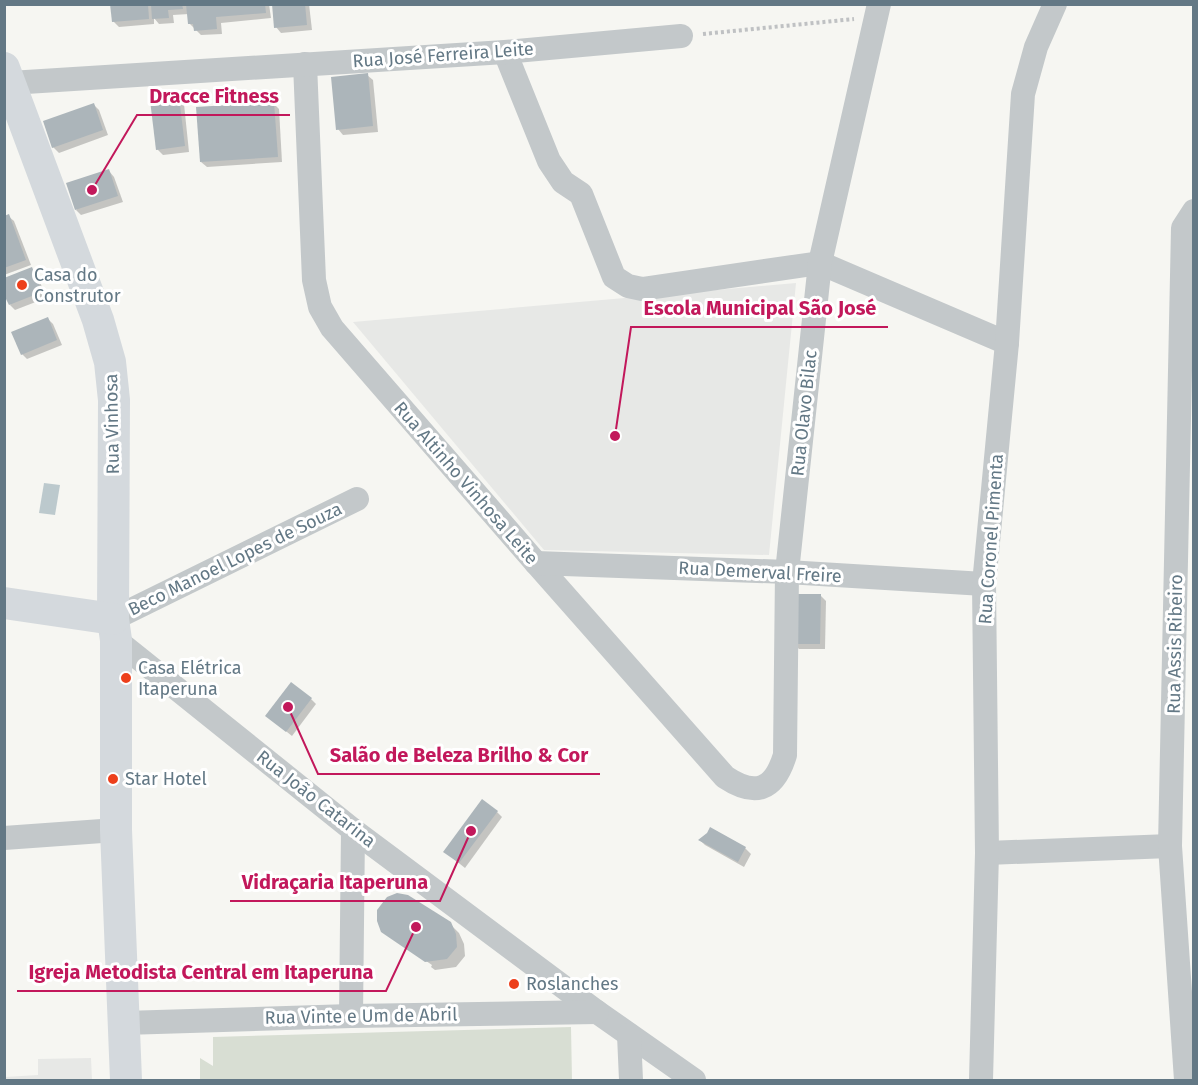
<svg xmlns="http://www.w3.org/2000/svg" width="1198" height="1085" viewBox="0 0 1198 1085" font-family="'Fira Sans',sans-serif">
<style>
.built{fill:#e7e8e6}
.green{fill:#d8ded3}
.water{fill:#bcc9cd}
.shadow{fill:#0003}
.building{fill:#acb5ba}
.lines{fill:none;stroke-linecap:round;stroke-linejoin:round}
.path{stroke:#bfc1c3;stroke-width:4;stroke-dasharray:3 3;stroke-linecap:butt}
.minor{stroke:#c3c8ca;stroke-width:24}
.major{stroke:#d4d9dd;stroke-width:32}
.poi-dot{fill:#ed3f1b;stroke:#fff;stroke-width:2}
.labels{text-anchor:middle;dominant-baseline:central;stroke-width:6;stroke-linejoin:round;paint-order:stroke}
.street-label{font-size:18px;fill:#637885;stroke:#fff}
.poi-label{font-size:18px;fill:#637885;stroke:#fff;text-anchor:start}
.leader{fill:none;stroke:#c2185b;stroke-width:2}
.callout-dot{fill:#c2185b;stroke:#fff;stroke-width:2}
.callout-label{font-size:20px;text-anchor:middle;font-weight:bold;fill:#c2185b;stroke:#fff;stroke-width:6;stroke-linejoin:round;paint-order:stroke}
</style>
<rect width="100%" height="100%" fill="#f6f6f2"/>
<g class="built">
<polygon points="796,283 769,555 544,550 353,322"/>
<polygon points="91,1058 92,1080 5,1080 5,1077 38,1075 38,1059"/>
</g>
<polygon class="green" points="571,1027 572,1080 200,1080 200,1058 213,1066 213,1037"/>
<polygon class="water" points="44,483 60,485 55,515 39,513"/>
<g class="shadow">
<polygon points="112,4 269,4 271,18 221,23 222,34 201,35 189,23 189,14 173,15 174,23 159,24 154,18 154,24 119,27 113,21"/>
<polygon points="274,4 309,4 312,30 281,33 276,27"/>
<polygon points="367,75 373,80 378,132 343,135 338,129"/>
<polygon points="179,98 184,104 189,152 163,155 157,149"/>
<polygon points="273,103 279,109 282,162 207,167 201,162"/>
<polygon points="94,105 99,110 108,135 59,153 53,147"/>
<polygon points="109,171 114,177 123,202 81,215 76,210"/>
<polygon points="8,216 14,221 31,265 4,275 4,217"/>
<polygon points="31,269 37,274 46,298 15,310 10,305"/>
<polygon points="48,319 53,324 62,345 27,359 22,354"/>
<polygon points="820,595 826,601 825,649 799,649 793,643"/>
<polygon points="311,699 316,704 292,736 267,716"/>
<polygon points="497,812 502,817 465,868 445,852"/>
<polygon points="711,829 745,848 751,854 744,867 705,845 700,840 708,834"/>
<polygon points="450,924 459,933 464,944 465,956 456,967 435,970 431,967 432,965 388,935"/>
</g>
<g class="building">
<polygon points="110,4 148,4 149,19 112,22"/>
<polygon points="151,4 182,4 183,9 168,10 169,18 152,19"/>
<polygon points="186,4 265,4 266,13 216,17 217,29 194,31 193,24 188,24"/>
<polygon points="272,4 305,4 307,25 274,28"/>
<polygon points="368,73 373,126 336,130 331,77"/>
<polygon points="179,97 185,146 156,150 150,100"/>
<polygon points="274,102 278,157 200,162 196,107"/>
<polygon points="94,103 103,130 52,148 43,121"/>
<polygon points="109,169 118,196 75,210 66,183"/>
<polygon points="9,214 26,260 4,268 4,216"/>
<polygon points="32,267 42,292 9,305 4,295 4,278"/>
<polygon points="48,317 57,340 21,355 11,332"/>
<polygon points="792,594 821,594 820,644 791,644"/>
<polygon points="291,682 312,698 286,732 265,716"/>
<polygon points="482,799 498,811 459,863 443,852"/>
<polygon points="710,827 746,847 738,862 698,840 707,833"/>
<polygon points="397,893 408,895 451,922 456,934 457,947 447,959 425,962 381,932 377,921 377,910 387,897"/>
</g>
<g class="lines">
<polyline class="path" points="703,34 854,19"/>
<g class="minor">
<polyline points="505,52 549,161 563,182 581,194 614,277 628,286 642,289 820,263 1007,343"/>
<path d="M305,64l9,216 6,27 12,21 204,235 189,214c30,20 49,14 60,-22l2,-183 33,-309 59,-259"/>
<polyline points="10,83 505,52 681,36"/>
<polyline points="536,563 787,572 984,584"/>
<polyline points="113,619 357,499"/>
<polyline points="116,640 353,830 597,1012 694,1080"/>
<polyline points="4,838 116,830"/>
<polyline points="987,853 1170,846"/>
<polyline points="351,1016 353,830"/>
<polyline points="124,1023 351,1016 597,1012"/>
<polyline points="629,1035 631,1080"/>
<polyline points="981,1080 987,853 984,584 1007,343 1023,94 1036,47 1055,4"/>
<polyline points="1186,1080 1170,846 1183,228 1194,211"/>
</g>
<g class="major">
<polyline points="4,68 98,320 110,362 114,400 113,619 116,640 116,830 126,1080"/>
<polyline points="4,603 113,619"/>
</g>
</g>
<g class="poi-dot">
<circle cx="22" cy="285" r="6"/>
<circle cx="126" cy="678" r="6"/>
<circle cx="113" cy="779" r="6"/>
<circle cx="514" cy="984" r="6"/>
</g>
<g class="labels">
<g class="street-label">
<text transform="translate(443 55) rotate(-4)">Rua José Ferreira Leite</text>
<text transform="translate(804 413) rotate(-84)">Rua Olavo Bilac</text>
<text transform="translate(112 424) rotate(-91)">Rua Vinhosa</text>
<text transform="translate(466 483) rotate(49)">Rua Altinho Vinhosa Leite</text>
<text transform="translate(991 539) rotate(-86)">Rua Coronel Pimenta</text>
<text transform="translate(235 559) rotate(-26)">Beco Manoel Lopes de Souza</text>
<text transform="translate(760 572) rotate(3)">Rua Demerval Freire</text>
<text transform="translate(1175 644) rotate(-89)">Rua Assis Ribeiro</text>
<text transform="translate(316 799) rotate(38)">Rua João Catarina</text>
<text transform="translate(361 1016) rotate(-1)">Rua Vinte e Um de Abril</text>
</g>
<g class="poi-label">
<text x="34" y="275">Casa do<tspan x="34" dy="21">Construtor</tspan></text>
<text x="138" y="668">Casa Elétrica<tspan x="138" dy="21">Itaperuna</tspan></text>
<text x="125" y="779">Star Hotel</text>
<text x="526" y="984">Roslanches</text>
</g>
</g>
<path class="leader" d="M92 190L137 115H290M615 436L631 327H888M288 707L318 774H600M471 831L440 901H230M416 927L386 991H17"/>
<g class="callout-dot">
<circle cx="92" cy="190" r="6"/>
<circle cx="615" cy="436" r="6"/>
<circle cx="288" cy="707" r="6"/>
<circle cx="471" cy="831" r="6"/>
<circle cx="416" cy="927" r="6"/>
</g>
<g class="callout-label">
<text x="214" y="103">Dracce Fitness</text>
<text x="760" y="315">Escola Municipal São José</text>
<text x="459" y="762">Salão de Beleza Brilho &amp; Cor</text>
<text x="335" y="889">Vidraçaria Itaperuna</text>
<text x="201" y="979">Igreja Metodista Central em Itaperuna</text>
</g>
<rect width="1198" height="1085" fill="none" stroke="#637885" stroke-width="12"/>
</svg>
